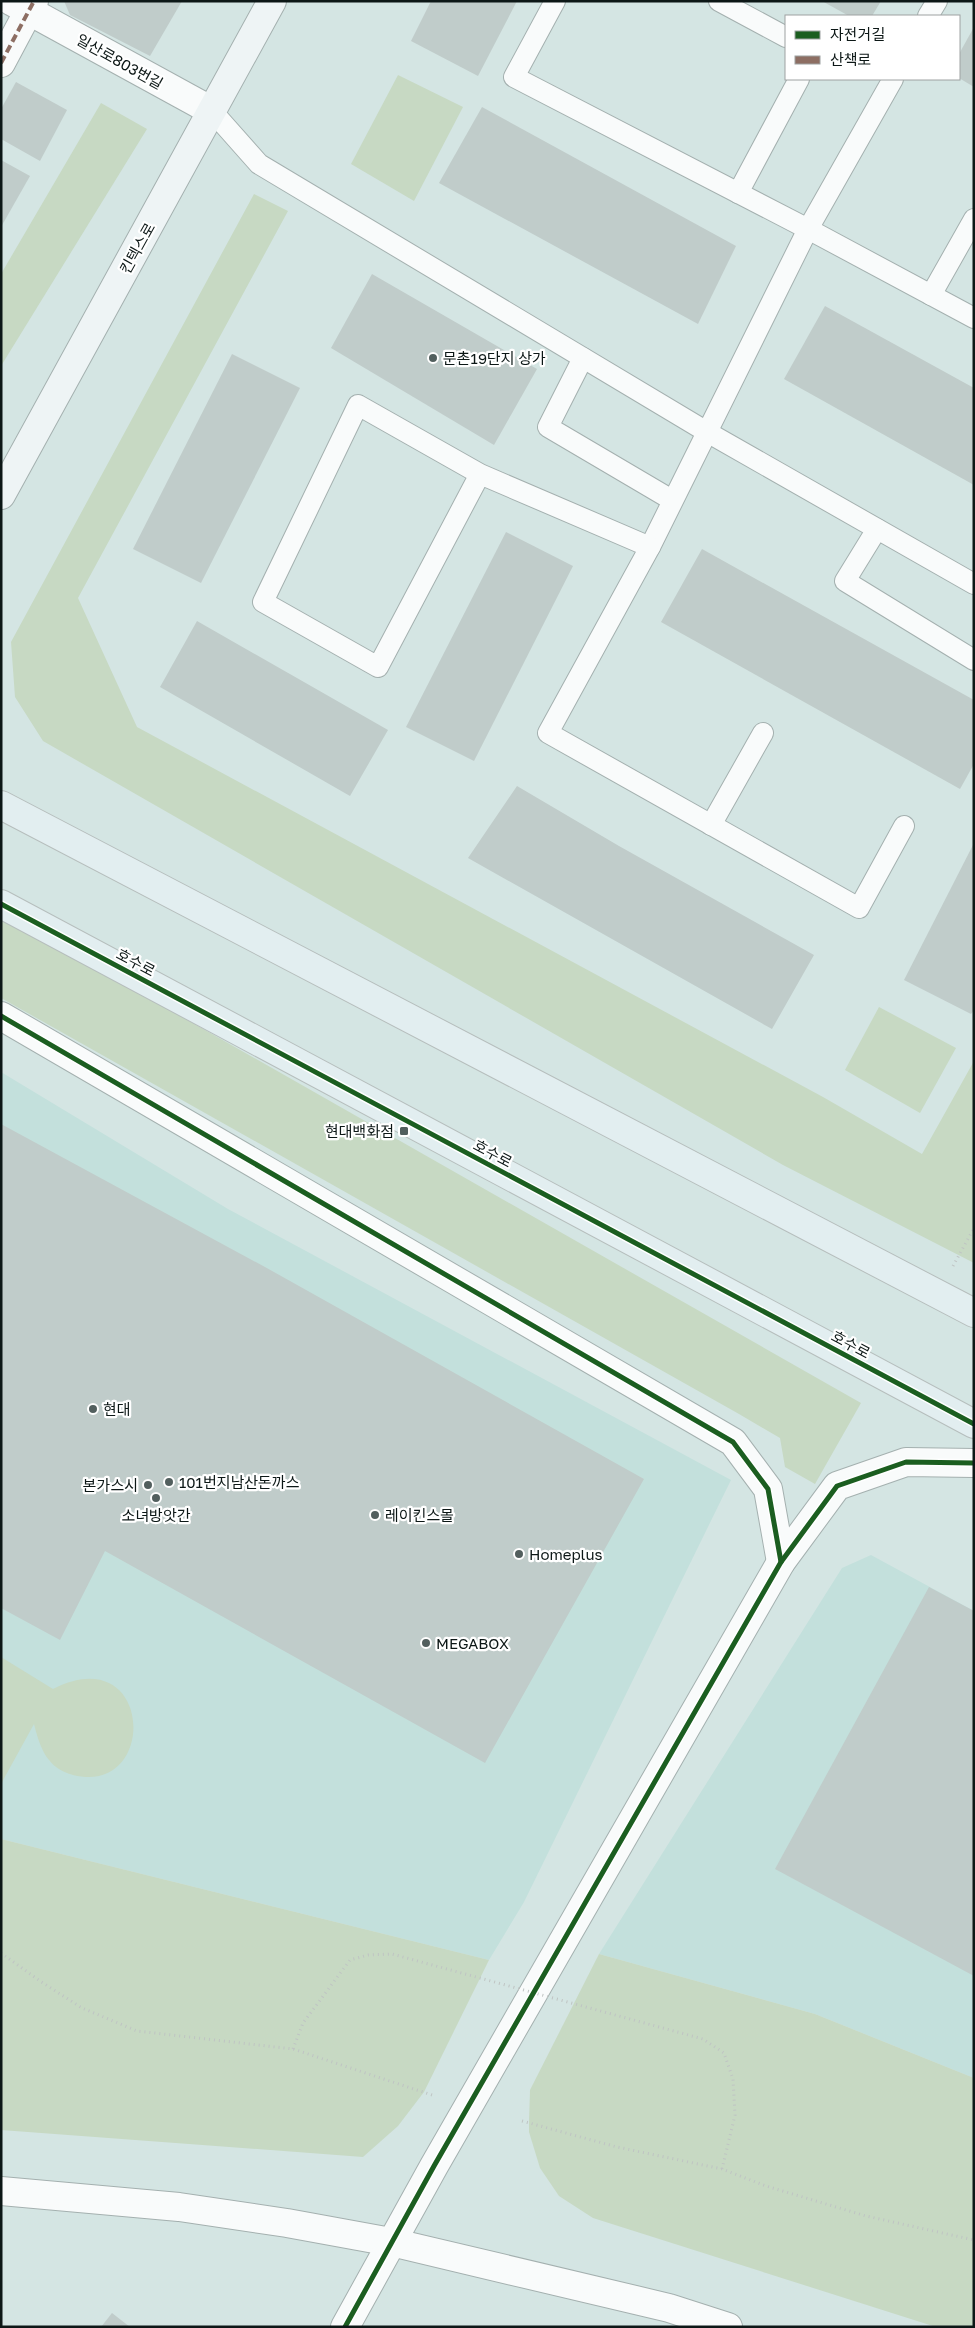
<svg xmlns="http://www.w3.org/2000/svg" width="975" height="2328" viewBox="0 0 975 2328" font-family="'Golos Text','Noto Sans KR',sans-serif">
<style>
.built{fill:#c3e0dc}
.green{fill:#c7d9c3}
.building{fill:#c0ccca}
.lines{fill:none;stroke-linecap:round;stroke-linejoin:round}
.lane-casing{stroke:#a4b0af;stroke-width:22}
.street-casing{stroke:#a4b0af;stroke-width:30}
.secondary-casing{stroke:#a4b0af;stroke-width:30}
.primary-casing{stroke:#b6bebd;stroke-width:30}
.path{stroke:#bfc4c3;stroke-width:3;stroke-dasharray:1 4;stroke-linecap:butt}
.lane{stroke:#f9fbfb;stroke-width:20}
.street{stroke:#f9fbfb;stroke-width:28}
.secondary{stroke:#eef4f5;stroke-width:28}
.primary{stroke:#e2eef0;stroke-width:28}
.path-bridge{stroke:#bfc4c3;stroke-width:3;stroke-dasharray:1 4;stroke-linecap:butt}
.quiet{stroke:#8d6e63;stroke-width:4;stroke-dasharray:8 4;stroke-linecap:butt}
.cycleway-casing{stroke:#fff;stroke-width:8}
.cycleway{stroke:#1b5e20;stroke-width:5}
.poi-dot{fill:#525f5e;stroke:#fff;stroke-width:2}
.labels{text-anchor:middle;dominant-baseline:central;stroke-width:4.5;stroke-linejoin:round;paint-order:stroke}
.street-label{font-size:15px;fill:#0c1716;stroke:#fff}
.poi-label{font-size:15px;fill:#0c1716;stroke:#fff;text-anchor:start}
</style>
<rect width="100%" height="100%" fill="#d4e5e3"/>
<g class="built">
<polygon points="1,1072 228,1209 731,1480 524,1902 489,1960 1,1839"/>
<polygon points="871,1555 974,1611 974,2078 815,2014 599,1954 842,1568"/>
</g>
<g class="green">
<polygon points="398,75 463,107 414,201 351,164"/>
<polygon points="101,103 147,129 1,366 1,274"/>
<polygon points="254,194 288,211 78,598 137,727 823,1097 922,1154 974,1061 974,1263 783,1165 43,741 15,697 11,642"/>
<polygon points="1,914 861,1403 815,1484 785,1467 780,1438 739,1414 1,998"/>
<polygon points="879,1007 956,1048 920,1113 845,1070"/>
<path d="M1,1657l52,32c101,-51 106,108 20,86 -26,-7 -33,-27 -39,-51l-33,60z"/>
<polygon points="1,1839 489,1960 424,2092 398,2126 363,2157 1,2130"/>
<polygon points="599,1954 815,2014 974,2078 974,2327 936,2327 593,2218 559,2196 540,2168 529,2132 529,2123 530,2090"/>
</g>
<g class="building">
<polygon points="64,1 182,1 150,56 70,15"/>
<polygon points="431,1 517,1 478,76 411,41"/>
<polygon points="822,1 881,1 872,16 849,16"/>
<polygon points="974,27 974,87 959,78 959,54"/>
<polygon points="16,82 67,110 40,161 1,139 1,109"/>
<polygon points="482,107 736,246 698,324 439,183"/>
<polygon points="1,160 30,176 1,227"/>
<polygon points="372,274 537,369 494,445 331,348"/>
<polygon points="825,306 974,388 974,485 784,379"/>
<polygon points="232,354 300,388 201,583 133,549"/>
<polygon points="506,532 573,566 474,761 406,727"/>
<polygon points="702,549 974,700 974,764 960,789 661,622"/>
<polygon points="197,621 388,730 350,796 160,687"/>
<polygon points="517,786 619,846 814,955 772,1029 468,858"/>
<polygon points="974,843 974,1010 971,1014 904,980"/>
<polygon points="1,1124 265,1267 644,1479 485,1763 105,1551 60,1640 1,1608"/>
<polygon points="929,1587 974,1611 974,1976 775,1869"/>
<polygon points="112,2313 130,2327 101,2327"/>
</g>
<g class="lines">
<defs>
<g id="lane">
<polyline points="555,1 514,77 808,229 974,318"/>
<polyline points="719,1 786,37"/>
<polyline points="928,16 937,1"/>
<polyline points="893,79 808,229 650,547 548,733 859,908 904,826"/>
<polyline points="212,111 259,164 707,432 974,584"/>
<polyline points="738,193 799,79"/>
<polyline points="931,295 974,219"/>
<polyline points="583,358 548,427 672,500"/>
<polyline points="480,474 378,667 263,602 358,405 480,474 650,547"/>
<polyline points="877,529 845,581 974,660"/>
<polyline points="711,825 763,733"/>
</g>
<g id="street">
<polyline points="11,1 212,111"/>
<polyline points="1,63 34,1"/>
<polyline points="1,1016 733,1442 768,1489 781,1562"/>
<polyline points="1,2191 179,2207 287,2223 391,2242 669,2308 728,2327"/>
<polyline points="345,2327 434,2166 781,1562 837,1486 906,1462 974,1463"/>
</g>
<polyline id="secondary" points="1,495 272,1"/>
<g id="primary">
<polyline points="1,805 974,1313"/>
<polyline points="1,904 974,1424"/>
</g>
</defs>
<use href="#lane" class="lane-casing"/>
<use href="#street" class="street-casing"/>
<use href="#secondary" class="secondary-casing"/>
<use href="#primary" class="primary-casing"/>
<g class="path">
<polyline points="953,1266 974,1228"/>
<polyline points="1,1953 40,1981 82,2008 137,2031 293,2049 435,2096"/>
<polyline points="522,2121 617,2147 722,2169 766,2186 866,2216 974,2240"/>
</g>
<use href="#lane" class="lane"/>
<use href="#street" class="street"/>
<use href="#secondary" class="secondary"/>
<use href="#primary" class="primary"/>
<polyline class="path-bridge" points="293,2049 303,2023 350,1960 368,1955 392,1954 703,2039 724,2053 733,2079 735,2115 722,2169"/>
<polyline class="quiet" points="1,63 34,1"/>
<defs>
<g id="cycleway">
<polyline points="1,904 974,1424"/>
<polyline points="1,1016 733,1442 768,1489 781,1562"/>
<polyline points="345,2327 434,2166 781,1562 837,1486 906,1462 974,1463"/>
</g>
</defs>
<use href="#cycleway" class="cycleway-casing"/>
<use href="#cycleway" class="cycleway"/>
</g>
<g class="poi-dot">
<circle cx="433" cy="358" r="5"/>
<rect x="399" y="1126" width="10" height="10" rx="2.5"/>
<circle cx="93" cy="1409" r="5"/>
<circle cx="169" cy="1482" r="5"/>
<circle cx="148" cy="1485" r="5"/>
<circle cx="156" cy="1498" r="5"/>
<circle cx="375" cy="1515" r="5"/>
<circle cx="519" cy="1554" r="5"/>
<circle cx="426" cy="1643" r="5"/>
</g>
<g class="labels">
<g class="street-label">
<text transform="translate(120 61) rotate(29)">일산로803번길</text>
<text transform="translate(137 248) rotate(-61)">킨텍스로</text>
<text transform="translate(136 962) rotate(28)">호수로</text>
<text transform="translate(493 1153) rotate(28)">호수로</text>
<text transform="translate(851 1344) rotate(28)">호수로</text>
</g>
<g class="poi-label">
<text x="443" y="358">문촌19단지 상가</text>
<text x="394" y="1131" text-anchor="end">현대백화점</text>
<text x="103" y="1409">현대</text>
<text x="179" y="1482">101번지남산돈까스</text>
<text x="138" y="1485" text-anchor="end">본가스시</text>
<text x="156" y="1515" text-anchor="middle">소녀방앗간</text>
<text x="385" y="1515">레이킨스몰</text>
<text x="529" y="1554">Homeplus</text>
<text x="436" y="1643">MEGABOX</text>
</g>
</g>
<rect width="975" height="2328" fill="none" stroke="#0c1716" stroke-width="5"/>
<rect x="785" y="15" width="175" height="65" fill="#ffffff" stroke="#9ea2a2"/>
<rect x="795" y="31" width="25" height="8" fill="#1b5e20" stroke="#9ea2a2"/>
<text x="830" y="40" font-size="15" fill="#0c1716">자전거길</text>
<rect x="795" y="56" width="25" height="8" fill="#8d6e63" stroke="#9ea2a2"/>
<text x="830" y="65" font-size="15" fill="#0c1716">산책로</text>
</svg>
